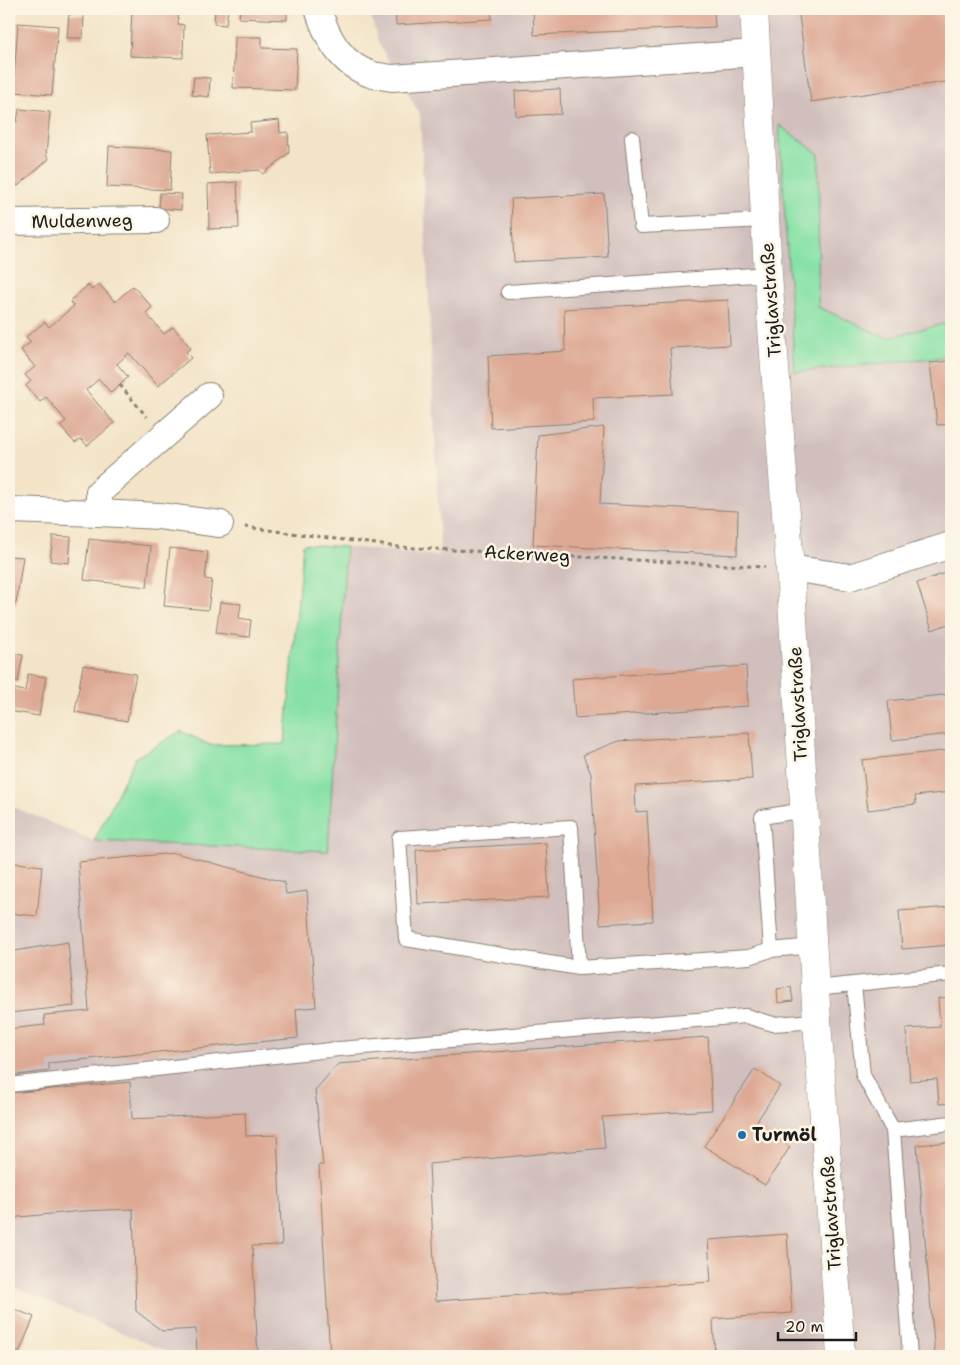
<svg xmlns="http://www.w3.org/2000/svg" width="960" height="1365" viewBox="0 0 960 1365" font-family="'Shantell Sans',sans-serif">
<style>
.industrial{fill:#d1bfbd}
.green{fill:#87e1a6;stroke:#527e61}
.building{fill:#dda994}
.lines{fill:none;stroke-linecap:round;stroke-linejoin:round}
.service-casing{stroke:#888072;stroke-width:16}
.minor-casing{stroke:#888072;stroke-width:28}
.tertiary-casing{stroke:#888072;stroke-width:29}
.path{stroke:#888072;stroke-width:3;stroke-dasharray:4 4;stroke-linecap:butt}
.service{stroke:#fff;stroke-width:14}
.minor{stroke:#fff;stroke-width:26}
.tertiary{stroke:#fff;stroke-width:28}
.poi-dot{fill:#1f6fb2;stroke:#fcf5e5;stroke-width:2}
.labels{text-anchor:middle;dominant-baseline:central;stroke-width:5;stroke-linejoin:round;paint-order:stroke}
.street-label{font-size:18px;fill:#1c1c1c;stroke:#fcf5e5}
.poi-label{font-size:18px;font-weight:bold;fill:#1c1c1c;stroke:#fcf5e5;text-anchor:start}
</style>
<rect width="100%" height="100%" fill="#fcf5e5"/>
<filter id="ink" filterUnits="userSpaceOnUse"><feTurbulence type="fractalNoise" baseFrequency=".02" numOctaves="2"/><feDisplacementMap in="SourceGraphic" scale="10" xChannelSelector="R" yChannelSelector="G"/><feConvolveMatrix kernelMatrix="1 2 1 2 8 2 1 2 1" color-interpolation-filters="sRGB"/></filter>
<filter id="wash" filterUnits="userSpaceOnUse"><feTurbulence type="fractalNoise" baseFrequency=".0096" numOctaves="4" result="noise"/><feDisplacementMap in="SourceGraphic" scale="20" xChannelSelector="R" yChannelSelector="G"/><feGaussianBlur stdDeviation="1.12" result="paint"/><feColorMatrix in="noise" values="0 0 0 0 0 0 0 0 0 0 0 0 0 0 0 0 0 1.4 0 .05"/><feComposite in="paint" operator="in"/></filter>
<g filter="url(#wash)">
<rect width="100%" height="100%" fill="#f3e4c7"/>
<polygon class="industrial" points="369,9 951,9 951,322 887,338 818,307 819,154 779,125 795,372 951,356 951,1356 177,1356 9,1285 9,805 94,841 328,850 346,547 438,556 440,544 420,114 378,42"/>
<g class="green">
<polygon points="779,125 819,154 818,307 887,338 951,322 951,356 795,372"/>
<polygon points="303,544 346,547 328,851 94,841 135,758 181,731 210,745 285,744"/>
</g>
<g id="blocks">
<g class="building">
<polygon points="132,9 179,9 178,24 184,25 183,58 130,56"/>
<polygon points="215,9 228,9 226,25 214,24"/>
<polygon points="240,9 287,9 287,20 239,18"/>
<polygon points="395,9 491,9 492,19 396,25"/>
<polygon points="533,9 714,9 715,27 534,35"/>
<polygon points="798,9 951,9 951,81 811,102"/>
<polygon points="69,14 84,15 83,38 67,38"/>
<polygon points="18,23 58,26 52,95 13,92"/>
<polygon points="235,37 262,37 262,48 297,49 295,90 233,88"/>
<polygon points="194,77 210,78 209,97 192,95"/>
<polygon points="560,89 561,114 516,116 515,91"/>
<polygon points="19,109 50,112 46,155 49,159 18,186 14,181 9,181 9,113 17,122"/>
<polygon points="279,120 280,133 288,132 289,153 263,174 259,170 210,174 207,135 251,132 250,123"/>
<polygon points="109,146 172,150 170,190 107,187"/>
<polygon points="237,182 239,228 209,229 208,184"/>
<polygon points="160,193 182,194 181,210 159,208"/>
<polygon points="604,194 608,257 514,262 511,199"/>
<polygon points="99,284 115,302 133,286 152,307 146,313 164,334 173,327 191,348 186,352 191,358 158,386 129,353 117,364 128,377 120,385 111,393 99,379 86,390 114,423 87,446 81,439 75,443 60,426 66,421 46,397 40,402 26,386 31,381 25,375 35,367 21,350 31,342 26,337 45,322 49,327 74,306 70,301 88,285 92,290"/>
<polygon points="728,300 730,345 670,348 673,394 593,398 594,422 491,428 488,356 565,351 564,309"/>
<polygon points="951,361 951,424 937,425 930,363"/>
<polygon points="604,427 600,504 738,511 737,555 533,545 538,435"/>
<polygon points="53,536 71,537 69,563 50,561"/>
<polygon points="89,539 151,546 147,587 84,580"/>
<polygon points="170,548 208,552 205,579 212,580 208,610 164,606"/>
<polygon points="9,556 23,557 16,604 9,603"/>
<polygon points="951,571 951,623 932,630 917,583"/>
<polygon points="220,602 241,604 239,618 251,620 249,637 216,633"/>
<polygon points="9,653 23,655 18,682 9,680"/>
<polygon points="83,665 136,674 127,721 75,712"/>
<polygon points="746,666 748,706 575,718 572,679"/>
<polygon points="28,674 46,677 39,716 9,711 9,688 25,691"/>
<polygon points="951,694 951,734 892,740 888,701"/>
<polygon points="749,733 752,779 635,786 636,812 647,811 653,921 600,924 591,774 583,755 619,741"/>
<polygon points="951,750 951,792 915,796 916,804 868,810 862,760"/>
<polygon points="9,808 15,809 9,834"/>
<polygon points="546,843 549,897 418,904 416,850"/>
<polygon points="175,853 284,882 286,894 307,891 316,1007 296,1009 298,1038 49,1063 49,1071 9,1076 9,1029 45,1025 44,1015 89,1011 78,862"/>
<polygon points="9,862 42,866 37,916 9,913"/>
<polygon points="951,907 951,945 902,949 899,911"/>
<polygon points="68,942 74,1006 9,1013 9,952"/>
<polygon points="791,987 793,1001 778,1003 777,989"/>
<polygon points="951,997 951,1103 939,1104 937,1079 910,1081 906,1029 940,1027 938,998"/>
<polygon points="708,1037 712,1110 602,1117 605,1148 429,1164 436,1301 711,1282 708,1240 787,1234 792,1313 713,1319 715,1356 330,1356 319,1165 323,1165 315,1090 338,1064 598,1044"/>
<polygon points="755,1069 780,1086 755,1124 790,1147 765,1185 704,1146"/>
<polygon points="130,1082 132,1119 245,1113 246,1136 277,1135 282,1245 252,1246 258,1356 197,1356 196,1329 162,1331 136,1311 133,1209 82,1211 9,1218 9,1093"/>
<polygon points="951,1142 951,1356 935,1356 917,1145"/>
<polygon points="9,1307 34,1317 19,1353 9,1349"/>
</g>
</g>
</g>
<g filter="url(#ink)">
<use href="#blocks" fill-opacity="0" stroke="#888072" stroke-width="1"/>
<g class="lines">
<defs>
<g id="service">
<polyline points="632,138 641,226 765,220"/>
<polyline points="508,292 768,274"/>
<polyline points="804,810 762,817 771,950 813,946"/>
<polyline points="579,968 406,939 399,838 571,827 579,968 749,957 771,950"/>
<polyline points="854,984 863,1075 893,1130 910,1356"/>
<polyline points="815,988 951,974"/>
<polyline points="9,1085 339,1049 746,1016 773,1024 817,1021"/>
<polyline points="893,1130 951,1123"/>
</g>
<g id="minor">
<path d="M318,9c9,29 23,56 55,66 6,1 13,2 19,3l364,-25"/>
<polyline points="9,222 156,220"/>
<polyline points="9,510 99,513 99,492 209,396"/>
<polyline points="99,513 159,516 220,524"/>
<polyline points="790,568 850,577 951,545"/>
</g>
<polyline id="tertiary" points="754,9 768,274 790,568 817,1021 841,1356"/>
</defs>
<use href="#service" class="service-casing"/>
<use href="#minor" class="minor-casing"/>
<use href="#tertiary" class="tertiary-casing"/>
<g class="path">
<polyline points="120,385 147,417"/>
<polyline points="245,527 398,547 765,567"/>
</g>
<use href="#service" class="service"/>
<use href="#minor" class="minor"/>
<use href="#tertiary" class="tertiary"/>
</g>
</g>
<circle class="poi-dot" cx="742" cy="1135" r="5"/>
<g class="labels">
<g class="street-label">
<text transform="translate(82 221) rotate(-1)">Muldenweg</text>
<text transform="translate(771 300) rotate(-94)">Triglavstraße</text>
<text transform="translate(527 554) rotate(3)">Ackerweg</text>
<text transform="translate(798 704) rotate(-93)">Triglavstraße</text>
<text transform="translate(831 1213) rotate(-94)">Triglavstraße</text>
</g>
<g class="poi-label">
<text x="752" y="1135">Turmöl</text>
</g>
</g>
<rect width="960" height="1365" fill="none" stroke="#fcf5e5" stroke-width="30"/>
<path d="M778 1332v8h78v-8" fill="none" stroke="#1c1c1c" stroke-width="2.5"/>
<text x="785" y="1332" font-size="15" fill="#1c1c1c" stroke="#fcf5e5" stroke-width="4" paint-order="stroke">20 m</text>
</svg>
